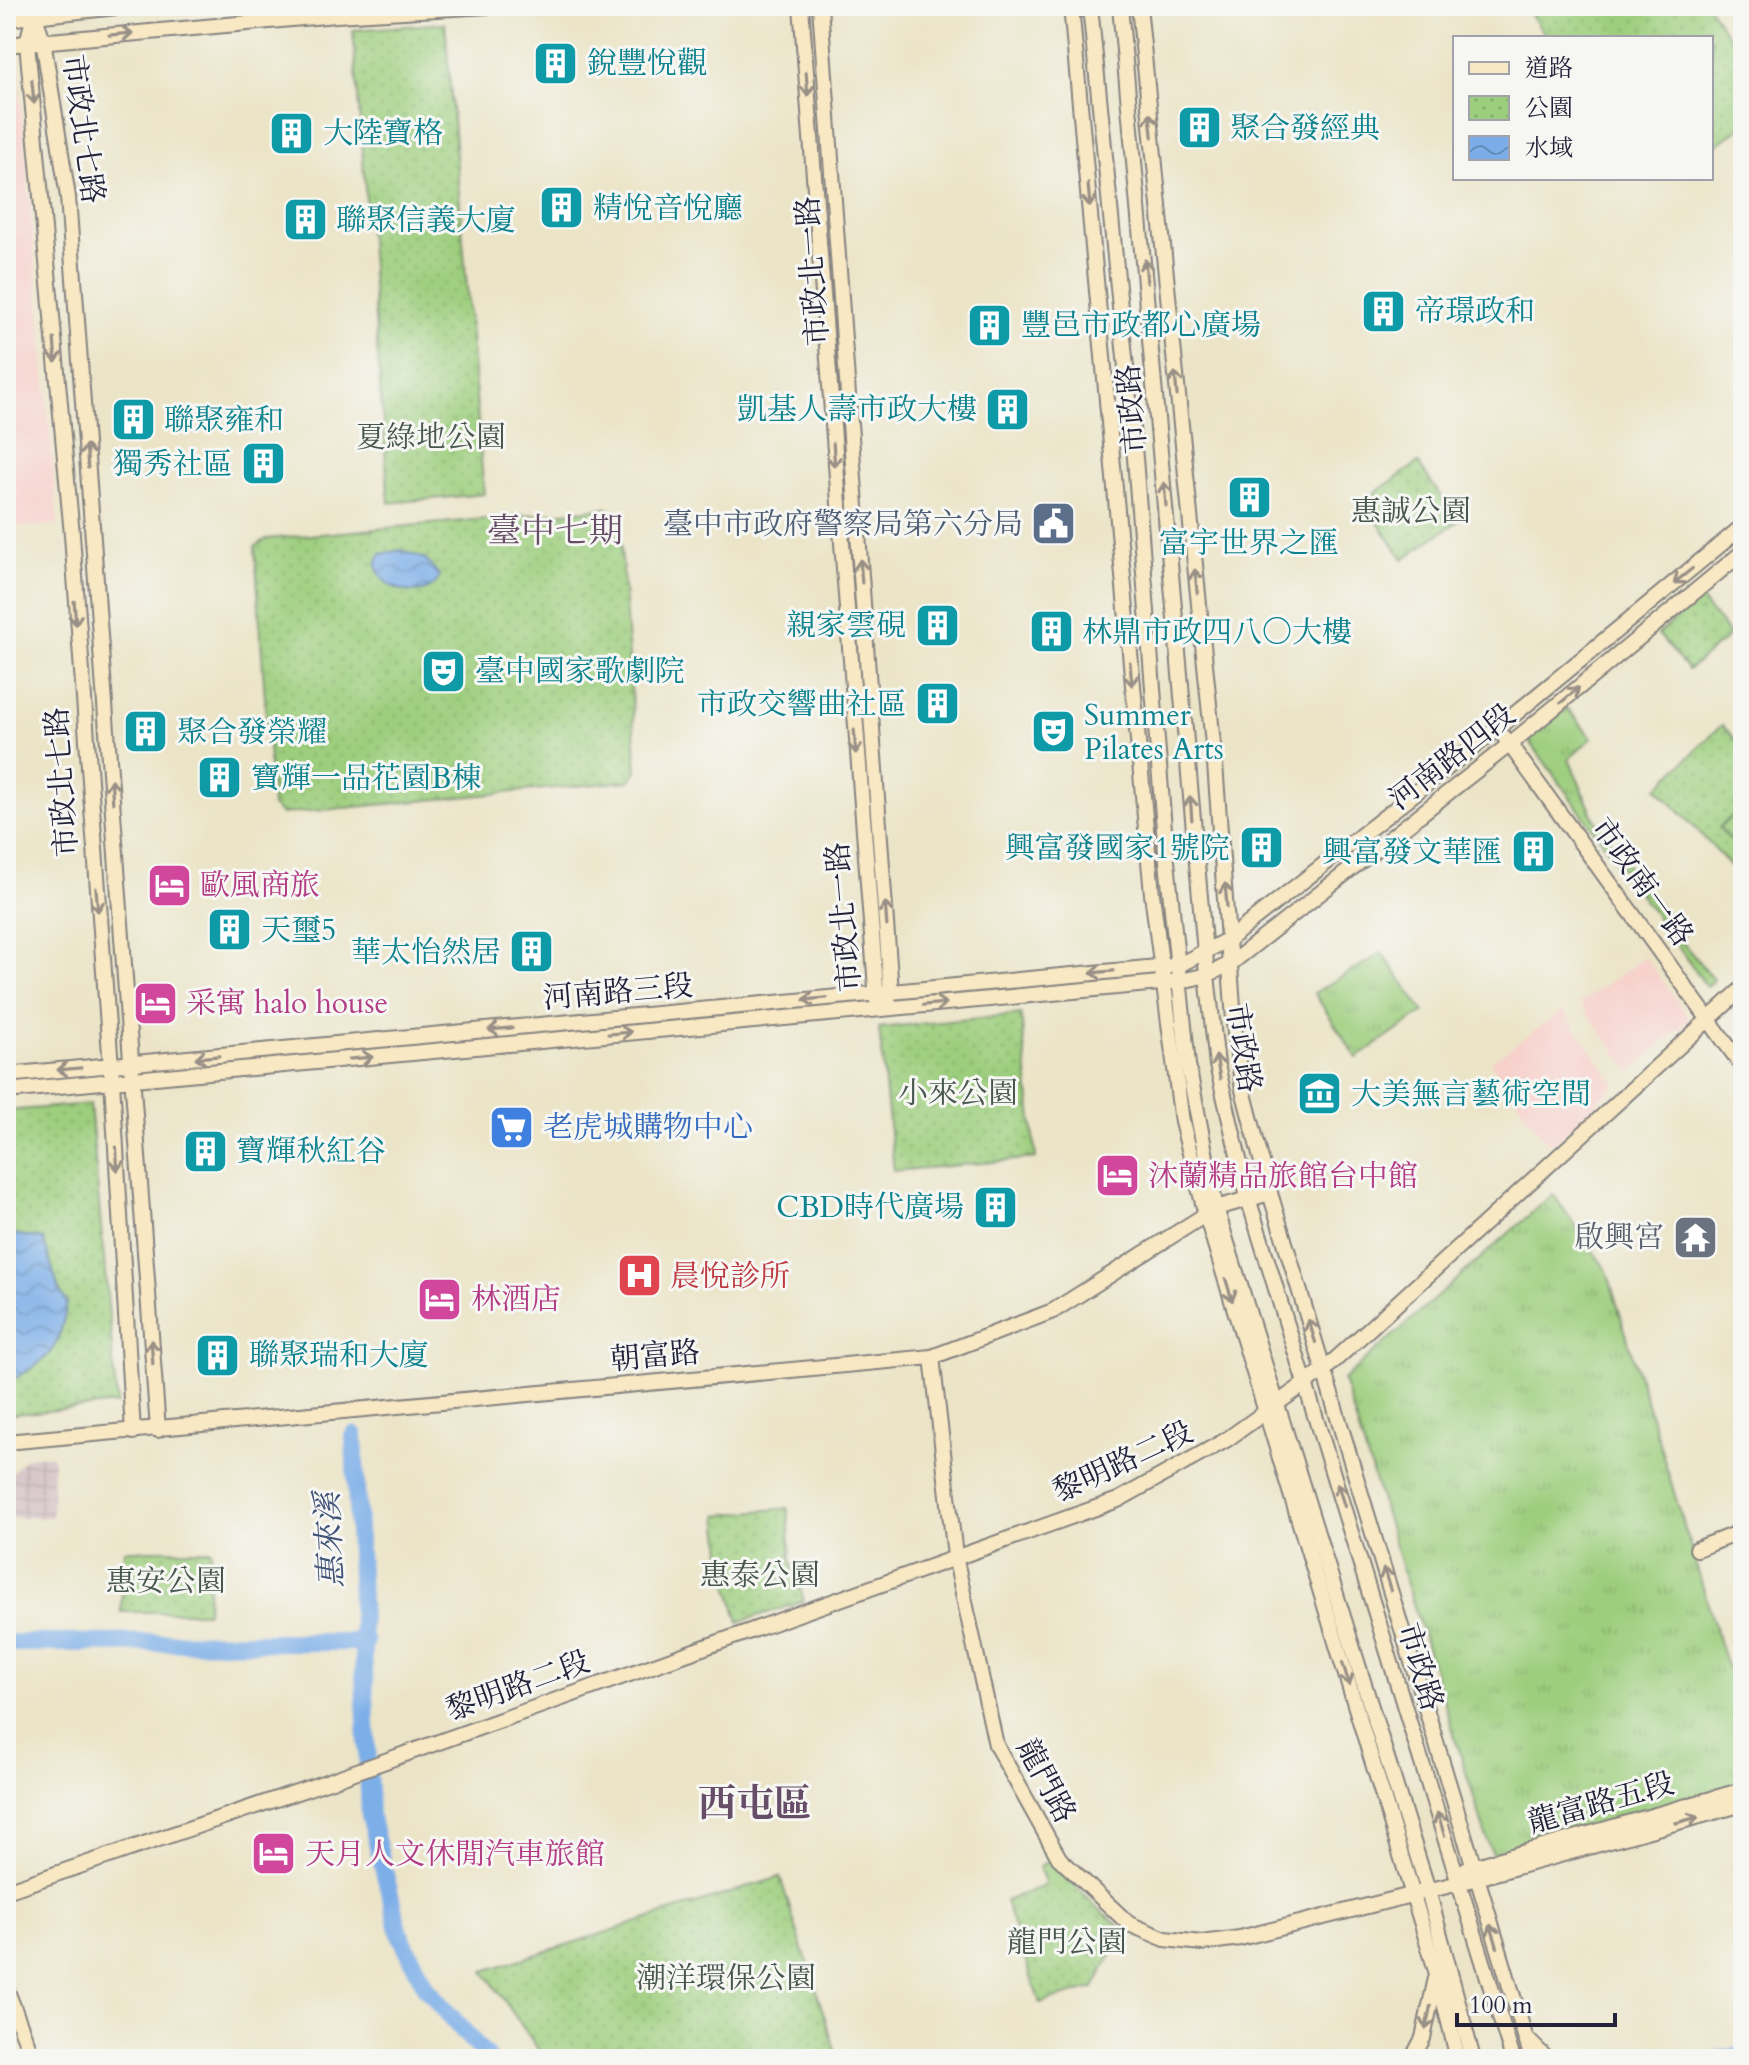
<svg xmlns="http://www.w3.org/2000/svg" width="1749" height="2065" viewBox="0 0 1749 2065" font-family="Cardo,'Noto Serif TC',serif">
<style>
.built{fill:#f7d0cb}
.industrial{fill:url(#industrial-grid)}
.grass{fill:url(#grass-tufts);stroke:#60785c;stroke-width:2}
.park{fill:url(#park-dots);stroke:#60785c;stroke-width:2}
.pitch{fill:#9dce7d;stroke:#60785c;stroke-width:2}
.water{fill:url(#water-waves);stroke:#4e6892;stroke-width:2}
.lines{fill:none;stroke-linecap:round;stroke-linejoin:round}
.river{stroke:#7baee8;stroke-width:18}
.secondary-casing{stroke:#868381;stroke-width:18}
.secondary{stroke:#f8e8c3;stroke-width:14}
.oneway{stroke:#988f86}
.labels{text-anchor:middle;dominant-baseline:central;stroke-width:6;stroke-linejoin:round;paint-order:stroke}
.culture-label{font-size:30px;fill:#0d838f;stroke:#f6f6f2;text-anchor:start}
.street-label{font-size:30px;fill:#22223b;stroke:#f6f6f2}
.park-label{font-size:30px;fill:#47564f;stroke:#f6f6f2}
.service-label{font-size:30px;fill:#4e5e75;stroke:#f6f6f2;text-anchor:end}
.hotel-label{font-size:30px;fill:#b23c85;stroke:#f6f6f2;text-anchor:start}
.shop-label{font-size:30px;fill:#366cbe;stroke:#f6f6f2;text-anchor:start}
.worship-label{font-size:30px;fill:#5b616d;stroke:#f6f6f2;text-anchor:end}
.health-label{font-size:30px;fill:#be3a42;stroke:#f6f6f2;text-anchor:start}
.water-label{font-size:32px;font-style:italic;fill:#415378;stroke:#f6f6f2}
.quarter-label{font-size:34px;fill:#674e68;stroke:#f6f6f2}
.district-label{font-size:38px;font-weight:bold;fill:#674e68;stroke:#f6f6f2}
</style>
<defs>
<pattern id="industrial-grid" width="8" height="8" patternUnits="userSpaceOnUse" patternTransform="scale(2)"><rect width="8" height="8" fill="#d2bec2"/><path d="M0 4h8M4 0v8" fill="none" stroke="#b4a3a8"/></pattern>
<pattern id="grass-tufts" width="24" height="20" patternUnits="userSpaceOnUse" patternTransform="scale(2)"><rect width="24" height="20" fill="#9dce7d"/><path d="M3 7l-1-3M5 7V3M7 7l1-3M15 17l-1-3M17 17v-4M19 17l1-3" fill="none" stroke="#87b16d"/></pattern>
<pattern id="park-dots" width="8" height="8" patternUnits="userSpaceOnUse" patternTransform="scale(2)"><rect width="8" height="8" fill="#9dce7d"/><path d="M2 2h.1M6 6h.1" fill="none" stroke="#87b16d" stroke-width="1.8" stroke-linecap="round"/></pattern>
<pattern id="water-waves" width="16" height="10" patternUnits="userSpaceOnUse" patternTransform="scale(2)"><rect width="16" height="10" fill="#7baee8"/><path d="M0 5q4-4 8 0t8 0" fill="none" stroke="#648dbd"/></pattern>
</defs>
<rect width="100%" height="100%" fill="#f6f6f2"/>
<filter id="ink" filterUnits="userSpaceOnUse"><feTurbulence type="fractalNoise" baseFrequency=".0125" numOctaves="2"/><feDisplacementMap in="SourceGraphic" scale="16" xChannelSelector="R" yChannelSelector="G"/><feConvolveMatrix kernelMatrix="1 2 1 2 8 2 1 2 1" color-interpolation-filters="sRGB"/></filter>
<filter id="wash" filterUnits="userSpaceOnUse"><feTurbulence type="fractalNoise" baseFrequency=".006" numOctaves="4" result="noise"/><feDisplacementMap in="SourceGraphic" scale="32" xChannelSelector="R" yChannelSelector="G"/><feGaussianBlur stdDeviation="1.8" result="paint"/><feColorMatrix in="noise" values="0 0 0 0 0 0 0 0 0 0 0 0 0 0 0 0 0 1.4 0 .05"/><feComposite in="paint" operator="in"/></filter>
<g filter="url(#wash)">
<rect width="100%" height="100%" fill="#ebe4c7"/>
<g class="built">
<polygon points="18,65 58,525 6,527 6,66"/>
<polygon points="1645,957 1690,1019 1631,1072 1580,1003"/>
<polygon points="1563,1011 1615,1084 1555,1143 1547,1143 1490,1062"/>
</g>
<polygon class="industrial" points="36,1456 53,1456 52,1517 11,1518 10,1475 26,1458"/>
<g class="grass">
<polygon points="1567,708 1592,738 1569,759 1594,818 1647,893 1683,934 1682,942 1714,980 1707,987 1528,739"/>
<polygon points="1382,953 1424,1012 1357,1058 1314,993"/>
<polygon points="1553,1194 1607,1271 1743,1720 1743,1786 1492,1855 1343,1380"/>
</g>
<g class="park">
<polygon points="1525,6 1708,6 1743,57 1743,126 1711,149 1711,38 1547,38"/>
<polygon points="445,23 484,494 389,503 353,30"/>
<polygon points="1418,463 1458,521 1403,559 1363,501"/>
<polygon points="607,508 619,518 637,771 629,781 281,814 272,806 255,547 266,539"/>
<polygon points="1700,599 1730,635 1688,670 1658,634"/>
<polygon points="1722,725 1743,747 1743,806 1719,828 1743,849 1743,879 1657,788"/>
<polygon points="1021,1014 1036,1158 894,1171 879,1028"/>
<polygon points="90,1104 117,1404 6,1415 6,1111"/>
<polygon points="788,1508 791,1560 804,1601 739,1622 724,1570 718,1515"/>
<polygon points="124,1550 211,1550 207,1612 121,1612"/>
<polygon points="1051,1859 1091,1902 1124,1930 1094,1988 1040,2003 1005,1901 1046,1885 1039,1867"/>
<polygon points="780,1877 838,2059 551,2059 538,2049 484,1971"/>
</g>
<polygon class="pitch" points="1743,806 1743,849 1741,851 1719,828"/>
<g class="water">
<path d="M401,550l24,9 15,17c-11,29 -67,15 -63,-16l4,-6z"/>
<path d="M7,1233l36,6 16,51 8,13c-10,51 -14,53 -59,79z"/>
</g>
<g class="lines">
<g class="river">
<polyline points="354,1435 370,1815 400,1934 426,1988 488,2059"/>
<polyline points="6,1643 365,1642"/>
<polyline points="1720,2059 1743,2055"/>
</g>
</g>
</g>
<g filter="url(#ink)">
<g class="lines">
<defs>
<g id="secondary">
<polyline points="801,6 877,1001"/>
<polyline points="820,6 891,992 887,999"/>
<polyline points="1071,6 1152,894 1182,1122 1206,1215 1437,1974 1458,2059"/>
<polyline points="1090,6 1135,458 1165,842 1188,1065 1216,1208 1428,1890 1473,2059"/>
<polyline points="1120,6 1207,975 1217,1065 1248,1198 1513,2059"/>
<polyline points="1139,6 1215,764 1235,1034 1243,1090 1270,1193 1532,2059"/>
<polyline points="34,15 27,43 72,535 112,1081 133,1432"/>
<polyline points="35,17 43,40 68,197 158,1430"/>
<polyline points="6,19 126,6"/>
<polyline points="6,45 336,15 488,6"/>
<polyline points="1505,738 1743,1067"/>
<polyline points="6,1075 1179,965 1229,939 1498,728 1743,526"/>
<polyline points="6,1091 1181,981 1207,975 1230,964 1510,744 1743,552"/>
<polyline points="932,1357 955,1556 996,1745 1059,1858 1129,1924 1165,1939 1202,1943 1240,1938 1459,1883 1743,1804"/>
<polyline points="6,1442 932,1357 1053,1311 1216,1208 1270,1193"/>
<polyline points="1697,1549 1743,1531"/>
<polyline points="1466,1869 1743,1790"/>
<polyline points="6,1891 332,1780 1118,1500 1226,1440 1324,1370 1743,988"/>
<polyline points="6,1988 33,2059"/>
<polyline points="1527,2039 1547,2059"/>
<polyline points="1412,2059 1423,2038 1436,1978"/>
</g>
</defs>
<use href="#secondary" class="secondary-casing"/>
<use href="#secondary" class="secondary"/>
</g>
<defs><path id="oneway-shaft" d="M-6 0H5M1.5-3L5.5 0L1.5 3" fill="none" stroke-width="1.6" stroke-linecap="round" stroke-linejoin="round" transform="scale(2)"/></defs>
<g class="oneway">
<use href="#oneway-shaft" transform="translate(121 34) rotate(-5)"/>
<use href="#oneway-shaft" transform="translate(807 84) rotate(86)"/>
<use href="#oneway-shaft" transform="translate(33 92) rotate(84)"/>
<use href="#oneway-shaft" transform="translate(1151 125) rotate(-96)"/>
<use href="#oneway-shaft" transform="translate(1089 195) rotate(85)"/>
<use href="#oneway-shaft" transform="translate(1146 271) rotate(-95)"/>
<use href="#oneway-shaft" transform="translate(55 351) rotate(86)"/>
<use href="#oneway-shaft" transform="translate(1176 384) rotate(-95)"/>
<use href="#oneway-shaft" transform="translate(834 455) rotate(86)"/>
<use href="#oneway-shaft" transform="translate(87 456) rotate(-94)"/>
<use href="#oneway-shaft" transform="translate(1165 494) rotate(-95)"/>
<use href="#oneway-shaft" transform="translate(861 571) rotate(-94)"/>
<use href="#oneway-shaft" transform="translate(1683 576) rotate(141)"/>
<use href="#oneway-shaft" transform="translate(1196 581) rotate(-96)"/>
<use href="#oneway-shaft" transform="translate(75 613) rotate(86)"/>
<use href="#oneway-shaft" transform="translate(1131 674) rotate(85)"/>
<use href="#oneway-shaft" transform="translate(1570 695) rotate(-40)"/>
<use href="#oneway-shaft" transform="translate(855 742) rotate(86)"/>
<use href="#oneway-shaft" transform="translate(112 791) rotate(-94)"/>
<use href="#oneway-shaft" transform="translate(1191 808) rotate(-94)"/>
<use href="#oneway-shaft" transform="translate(1226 895) rotate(-95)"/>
<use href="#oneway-shaft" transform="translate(97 900) rotate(85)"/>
<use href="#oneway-shaft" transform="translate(886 914) rotate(-94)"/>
<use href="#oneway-shaft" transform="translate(1102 972) rotate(175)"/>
<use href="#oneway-shaft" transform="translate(815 999) rotate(175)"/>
<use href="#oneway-shaft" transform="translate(935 1004) rotate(-5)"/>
<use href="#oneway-shaft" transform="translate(500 1029) rotate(175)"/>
<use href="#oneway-shaft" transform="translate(620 1033) rotate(-5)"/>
<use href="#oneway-shaft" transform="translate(207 1057) rotate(175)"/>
<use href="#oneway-shaft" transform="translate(361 1058) rotate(-5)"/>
<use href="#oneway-shaft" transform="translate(1218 1067) rotate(-100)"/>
<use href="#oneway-shaft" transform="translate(69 1069) rotate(175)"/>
<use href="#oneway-shaft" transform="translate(117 1159) rotate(87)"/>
<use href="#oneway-shaft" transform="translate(1229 1290) rotate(73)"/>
<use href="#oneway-shaft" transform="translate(1312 1331) rotate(-107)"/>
<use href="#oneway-shaft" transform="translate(152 1352) rotate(-94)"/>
<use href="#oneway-shaft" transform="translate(1341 1495) rotate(-107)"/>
<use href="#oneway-shaft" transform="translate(1387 1579) rotate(-107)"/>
<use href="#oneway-shaft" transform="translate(1346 1674) rotate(73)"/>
<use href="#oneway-shaft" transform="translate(1687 1820) rotate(-15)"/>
<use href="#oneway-shaft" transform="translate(1441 1824) rotate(-107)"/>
<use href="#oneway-shaft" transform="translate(1494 1936) rotate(-107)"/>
<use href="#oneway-shaft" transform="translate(1428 2018) rotate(102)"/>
</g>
</g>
<defs>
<symbol id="building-square" viewBox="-11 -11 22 22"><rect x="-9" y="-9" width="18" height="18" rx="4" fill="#0f9aa8" stroke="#f6f6f2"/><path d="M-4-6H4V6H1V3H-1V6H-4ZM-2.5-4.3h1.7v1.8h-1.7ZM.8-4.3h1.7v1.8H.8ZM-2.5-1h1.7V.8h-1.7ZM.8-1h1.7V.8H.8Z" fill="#fff"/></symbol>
<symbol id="civic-square" viewBox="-11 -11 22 22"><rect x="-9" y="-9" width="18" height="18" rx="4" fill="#5c6f8a" stroke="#f6f6f2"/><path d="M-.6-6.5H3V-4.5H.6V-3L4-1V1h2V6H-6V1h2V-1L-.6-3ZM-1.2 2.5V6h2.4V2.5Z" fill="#fff"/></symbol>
<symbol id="theatre-square" viewBox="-11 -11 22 22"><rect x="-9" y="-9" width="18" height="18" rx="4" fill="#0f9aa8" stroke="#f6f6f2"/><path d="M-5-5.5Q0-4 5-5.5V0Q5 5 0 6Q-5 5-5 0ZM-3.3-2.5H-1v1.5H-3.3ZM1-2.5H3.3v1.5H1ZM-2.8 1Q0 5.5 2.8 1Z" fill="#fff"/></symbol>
<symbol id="hotel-square" viewBox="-11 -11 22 22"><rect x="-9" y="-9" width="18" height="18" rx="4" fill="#d1479c" stroke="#f6f6f2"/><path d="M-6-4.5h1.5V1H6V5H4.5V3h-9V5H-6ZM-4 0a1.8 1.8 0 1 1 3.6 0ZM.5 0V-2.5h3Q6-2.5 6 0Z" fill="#fff"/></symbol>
<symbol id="museum-square" viewBox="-11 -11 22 22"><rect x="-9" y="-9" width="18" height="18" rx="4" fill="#0f9aa8" stroke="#f6f6f2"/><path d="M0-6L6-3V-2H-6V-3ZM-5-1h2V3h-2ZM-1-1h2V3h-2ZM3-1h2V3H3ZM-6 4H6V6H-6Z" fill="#fff"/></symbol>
<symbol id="supermarket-square" viewBox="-11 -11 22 22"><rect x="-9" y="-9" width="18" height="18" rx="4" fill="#3f7fe0" stroke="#f6f6f2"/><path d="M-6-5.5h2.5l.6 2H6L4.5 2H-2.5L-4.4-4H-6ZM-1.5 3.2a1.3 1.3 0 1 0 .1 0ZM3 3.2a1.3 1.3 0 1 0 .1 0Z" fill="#fff"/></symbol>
<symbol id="temple-square" viewBox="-11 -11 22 22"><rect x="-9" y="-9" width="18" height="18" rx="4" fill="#6b7280" stroke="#f6f6f2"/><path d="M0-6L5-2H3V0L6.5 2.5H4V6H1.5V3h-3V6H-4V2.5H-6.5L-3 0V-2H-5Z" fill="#fff"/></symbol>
<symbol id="hospital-square" viewBox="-11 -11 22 22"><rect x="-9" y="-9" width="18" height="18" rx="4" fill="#e0444e" stroke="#f6f6f2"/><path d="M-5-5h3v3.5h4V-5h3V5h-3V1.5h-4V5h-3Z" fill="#fff"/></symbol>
</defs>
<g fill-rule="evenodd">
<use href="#building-square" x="530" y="38" width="51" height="51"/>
<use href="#building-square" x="1174" y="102" width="51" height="51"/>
<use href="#building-square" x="266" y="108" width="51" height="51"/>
<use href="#building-square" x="536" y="182" width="51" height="51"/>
<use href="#building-square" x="280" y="194" width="51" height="51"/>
<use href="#building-square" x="1358" y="286" width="51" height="51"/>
<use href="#building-square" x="964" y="300" width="51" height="51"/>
<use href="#building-square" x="982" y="384" width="51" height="51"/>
<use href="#building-square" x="108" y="394" width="51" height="51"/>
<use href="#building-square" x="238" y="438" width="51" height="51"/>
<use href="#building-square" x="1224" y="472" width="51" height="51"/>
<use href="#civic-square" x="1028" y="498" width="51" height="51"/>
<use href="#building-square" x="912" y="600" width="51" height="51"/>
<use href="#building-square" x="1026" y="606" width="51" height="51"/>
<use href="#theatre-square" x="418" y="646" width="51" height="51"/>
<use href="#building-square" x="912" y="678" width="51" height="51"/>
<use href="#building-square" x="120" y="706" width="51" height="51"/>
<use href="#theatre-square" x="1028" y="706" width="51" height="51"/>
<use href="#building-square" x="194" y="752" width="51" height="51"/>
<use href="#building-square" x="1236" y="822" width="51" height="51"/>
<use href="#building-square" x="1508" y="826" width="51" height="51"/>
<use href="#hotel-square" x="144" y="860" width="51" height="51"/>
<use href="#building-square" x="204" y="904" width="51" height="51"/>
<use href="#building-square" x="506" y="926" width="51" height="51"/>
<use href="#hotel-square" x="130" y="978" width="51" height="51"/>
<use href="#museum-square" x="1294" y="1068" width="51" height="51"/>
<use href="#supermarket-square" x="486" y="1102" width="51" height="51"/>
<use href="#building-square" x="180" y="1126" width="51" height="51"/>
<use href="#hotel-square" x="1092" y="1150" width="51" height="51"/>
<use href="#building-square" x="970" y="1182" width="51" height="51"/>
<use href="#temple-square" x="1670" y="1212" width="51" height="51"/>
<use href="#hospital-square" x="614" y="1250" width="51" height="51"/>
<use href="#hotel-square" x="414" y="1274" width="51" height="51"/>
<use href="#building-square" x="192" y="1330" width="51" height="51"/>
<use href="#hotel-square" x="248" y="1828" width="51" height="51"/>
</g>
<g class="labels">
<g class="culture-label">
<text x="587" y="63">銳豐悅觀</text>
<text x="1230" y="128">聚合發經典</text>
<text x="323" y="133">大陸寶格</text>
<text x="593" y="208">精悅音悅廳</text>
<text x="336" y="220">聯聚信義大廈</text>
<text x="1415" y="311">帝璟政和</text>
<text x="1021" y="325">豐邑市政都心廣場</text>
<text x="977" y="409" text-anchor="end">凱基人壽市政大樓</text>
<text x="164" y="420">聯聚雍和</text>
<text x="233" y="464" text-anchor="end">獨秀社區</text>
<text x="1249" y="543" text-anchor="middle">富宇世界之匯</text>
<text x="906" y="625" text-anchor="end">親家雲硯</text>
<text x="1082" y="632">林鼎市政四八〇大樓</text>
<text x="475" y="671">臺中國家歌劇院</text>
<text x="907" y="704" text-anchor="end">市政交響曲社區</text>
<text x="1084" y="715">Summer<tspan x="1084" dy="34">Pilates Arts</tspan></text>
<text x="177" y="732">聚合發榮耀</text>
<text x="251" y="778">寶輝一品花園B棟</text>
<text x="1230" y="848" text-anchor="end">興富發國家1號院</text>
<text x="1502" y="852" text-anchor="end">興富發文華匯</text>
<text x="261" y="930">天璽5</text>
<text x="501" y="952" text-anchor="end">華太怡然居</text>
<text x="1351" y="1094">大美無言藝術空間</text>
<text x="236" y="1151">寶輝秋紅谷</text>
<text x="964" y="1207" text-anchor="end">CBD時代廣場</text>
<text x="249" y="1355">聯聚瑞和大廈</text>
</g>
<g class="street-label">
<text transform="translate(83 129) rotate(82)">市政北七路</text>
<text transform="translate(813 271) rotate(-94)">市政北一路</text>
<text transform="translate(1132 409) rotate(-95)">市政路</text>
<text transform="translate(1452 757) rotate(-38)">河南路四段</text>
<text transform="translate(62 782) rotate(-94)">市政北七路</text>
<text transform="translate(1642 882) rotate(54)">市政南一路</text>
<text transform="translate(844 917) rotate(-95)">市政北一路</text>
<text transform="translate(618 992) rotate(-5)">河南路三段</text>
<text transform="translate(1243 1048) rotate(81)">市政路</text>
<text transform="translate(655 1356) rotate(-5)">朝富路</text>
<text transform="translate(1123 1462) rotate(-25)">黎明路二段</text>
<text transform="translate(1420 1667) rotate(73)">市政路</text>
<text transform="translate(518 1686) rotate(-20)">黎明路二段</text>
<text transform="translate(1046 1781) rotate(62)">龍門路</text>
<text transform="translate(1601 1803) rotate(-16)">龍富路五段</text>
</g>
<g class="park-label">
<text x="431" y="437">夏綠地公園</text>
<text x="1411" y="511">惠誠公園</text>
<text x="958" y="1093">小來公園</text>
<text x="760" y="1575">惠泰公園</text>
<text x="166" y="1581">惠安公園</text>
<text x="1067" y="1942">龍門公園</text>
<text x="726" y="1978">潮洋環保公園</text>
</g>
<g class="service-label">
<text x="1023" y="524">臺中市政府警察局第六分局</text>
</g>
<g class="hotel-label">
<text x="200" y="885">歐風商旅</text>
<text x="186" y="1003">采寓 halo house</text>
<text x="1148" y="1176">沐蘭精品旅館台中館</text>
<text x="471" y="1299">林酒店</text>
<text x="305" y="1854">天月人文休閒汽車旅館</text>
</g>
<g class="shop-label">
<text x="543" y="1127">老虎城購物中心</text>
</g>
<g class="worship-label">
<text x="1664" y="1237">啟興宮</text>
</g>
<g class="health-label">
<text x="670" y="1276">晨悅診所</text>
</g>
<g class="water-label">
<text transform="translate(330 1540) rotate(-93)">惠來溪</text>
</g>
<g class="quarter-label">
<text x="555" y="531">臺中七期</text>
</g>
<g class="district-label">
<text x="755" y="1804">西屯區</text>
</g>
</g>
<rect width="1749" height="2065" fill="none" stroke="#f6f6f2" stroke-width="32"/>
<rect x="1453" y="36" width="260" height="144" fill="#f6f6f2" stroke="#a1a1a9" stroke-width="2"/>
<rect x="1469" y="62" width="40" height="12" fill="#f8e8c3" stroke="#a1a1a9" stroke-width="2"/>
<text x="1525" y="76" font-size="24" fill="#22223b">道路</text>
<rect x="1469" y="96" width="40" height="24" fill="url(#park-dots)" stroke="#a1a1a9" stroke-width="2"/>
<text x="1525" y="116" font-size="24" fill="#22223b">公園</text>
<rect x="1469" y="136" width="40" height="24" fill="url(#water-waves)" stroke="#a1a1a9" stroke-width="2"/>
<text x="1525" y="156" font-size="24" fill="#22223b">水域</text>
<path d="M1457 2013v12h158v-12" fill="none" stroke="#22223b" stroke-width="4"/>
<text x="1469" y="2013" font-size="24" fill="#22223b" stroke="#f6f6f2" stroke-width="6" paint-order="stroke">100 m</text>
</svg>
